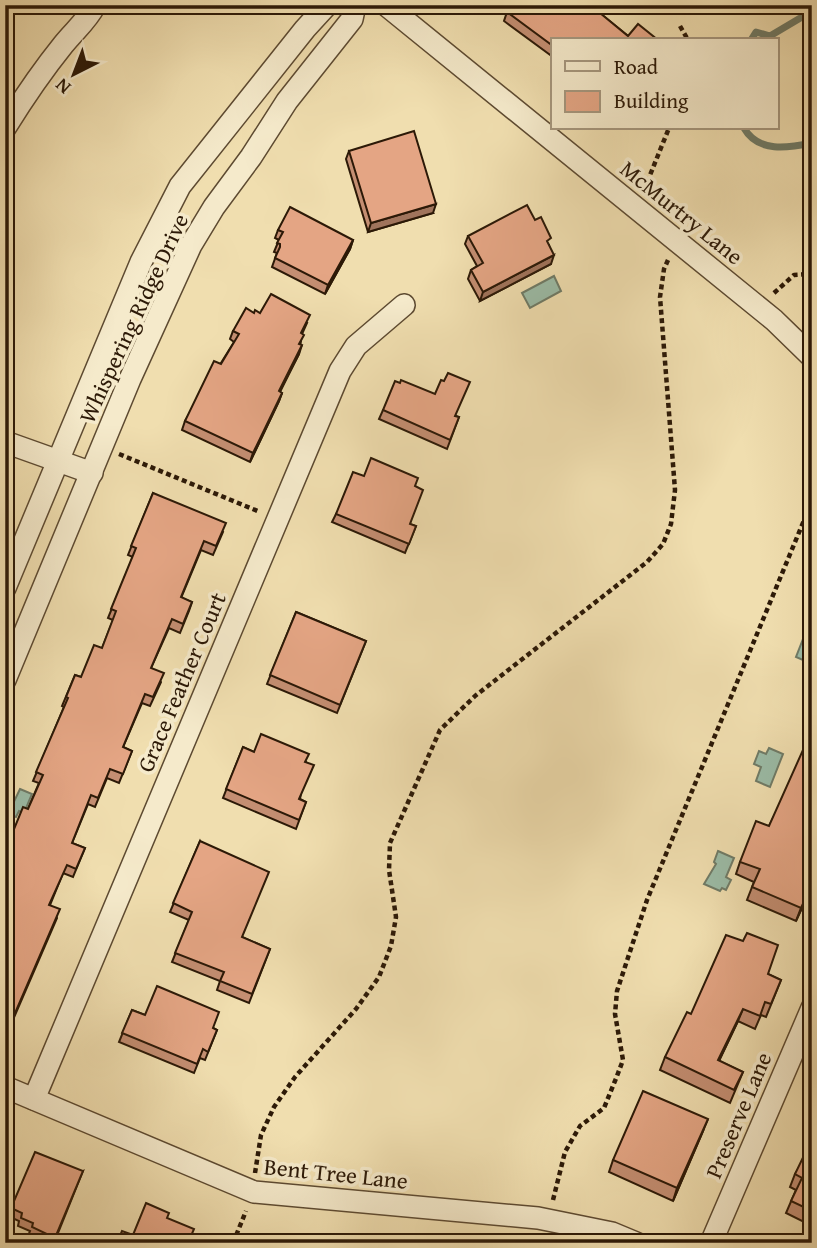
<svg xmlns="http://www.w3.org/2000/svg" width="817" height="1248" viewBox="0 0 817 1248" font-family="'Gentium Book Plus',serif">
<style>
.water{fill:#9bbca7;stroke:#6f7b67;stroke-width:2}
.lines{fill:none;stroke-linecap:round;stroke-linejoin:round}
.stream{stroke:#6f7b67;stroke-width:7}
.minor-casing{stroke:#5d4a31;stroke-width:24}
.path{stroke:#2c1907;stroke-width:4.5;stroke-dasharray:5 3.5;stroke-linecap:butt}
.minor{stroke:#f5eacb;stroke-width:21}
.wall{fill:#c48e72;stroke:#2c1907;stroke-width:2}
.shaded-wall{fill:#a0745c;stroke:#2c1907;stroke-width:2}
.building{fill:#e4a584;stroke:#2c1907;stroke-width:2}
.labels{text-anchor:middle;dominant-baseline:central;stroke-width:7;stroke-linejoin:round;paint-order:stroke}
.street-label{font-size:23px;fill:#2c1907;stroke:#f5eacb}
</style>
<rect width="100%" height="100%" fill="#f0deaf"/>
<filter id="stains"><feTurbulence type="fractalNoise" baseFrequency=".00286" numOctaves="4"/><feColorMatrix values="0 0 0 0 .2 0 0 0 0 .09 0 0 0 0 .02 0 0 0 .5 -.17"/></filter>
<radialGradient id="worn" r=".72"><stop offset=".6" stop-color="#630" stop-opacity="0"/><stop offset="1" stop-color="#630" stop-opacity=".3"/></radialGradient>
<g class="water">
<polygon points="554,276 561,291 530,308 522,293"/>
<polygon points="812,616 812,664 796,657"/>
<polygon points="769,748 783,754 770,787 756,781 761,767 754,764 759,751 766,754"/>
<polygon points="20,789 32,794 24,813 19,811 16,817 8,814"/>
<polygon points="718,851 734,858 726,877 731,880 726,890 722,888 720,891 704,884 716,864 714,862"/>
</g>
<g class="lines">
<g class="stream">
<polyline points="751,40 756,32 770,36 802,17 802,8 799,5"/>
<path d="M744,128c14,25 44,20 68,15"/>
</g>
<defs>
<g id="minor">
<polyline points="386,5 774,320 812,357"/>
<path d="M5,128c18,-29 37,-57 58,-83 11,-14 24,-24 32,-40"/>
<polyline points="5,442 92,473"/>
<polyline points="5,588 141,262 180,186 305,29 327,5"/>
<polyline points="5,680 130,379 191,245 214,207 251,157 287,101 352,19 355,5"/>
<polyline points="5,1087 254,1192 538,1218 612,1233 636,1243"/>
<polyline points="34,1099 340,371 356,346 404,305"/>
<polyline points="711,1243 812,1008"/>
</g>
</defs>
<use href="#minor" class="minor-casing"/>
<g class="path">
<polyline points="680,26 688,40"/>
<polyline points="644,190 669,128"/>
<polyline points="774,293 794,275 812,274"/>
<polyline points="119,454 260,512"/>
<polyline points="255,1173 261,1135 274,1107 295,1077 356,1009 379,977 391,946 396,917 389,870 390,843 440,730 475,696 647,562 663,544 671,524 675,490 660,297 664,269 668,260"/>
<polyline points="553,1200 565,1152 580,1126 604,1108 617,1076 623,1060 615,1014 617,991 647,900 812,501"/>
<polyline points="233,1243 246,1211"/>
</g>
<use href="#minor" class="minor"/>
</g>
<g class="wall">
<polygon points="513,5 599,5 596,10 628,36 553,40 553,57 504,21 507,12"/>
<polygon points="349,151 433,213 368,232 346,159"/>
<polygon points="278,230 353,240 350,249 325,294 272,267 277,253 274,252 279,240 275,238"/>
<polygon points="468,236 549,245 551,264 480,301 468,279 471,270 477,266 465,244"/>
<polygon points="260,313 307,323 302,334 299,354 280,392 282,393 279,401 250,462 182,430 185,421 234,342 230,339 233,331"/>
<polygon points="435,394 456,416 459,417 447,449 379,419 383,410"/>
<polygon points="364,476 415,486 410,524 416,526 405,553 332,522 336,514"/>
<polygon points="153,493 223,532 213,555 201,550 181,598 192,602 189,611 180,633 169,628 151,668 161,682 150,706 142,703 123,747 132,751 119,783 107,778 95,807 88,804 72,843 85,848 73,877 63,873 50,905 57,918 6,1036 5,851 28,809 39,783 33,781 64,707 62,706 75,675 81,677 102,648 113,620 108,618 133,557 128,555"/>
<polygon points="296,612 366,641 337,713 267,684"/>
<polygon points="812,687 812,705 806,703"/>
<polygon points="812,743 812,886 796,921 747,900 754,882 736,874 740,862 769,826"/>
<polygon points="243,747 254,752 306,762 300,799 306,802 296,829 223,798"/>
<polygon points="200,841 242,937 270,949 249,1003 217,990 220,981 172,962 189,920 170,912"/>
<polygon points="768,974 781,980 766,1017 761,1015 755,1029 738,1021 719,1061 743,1072 730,1103 660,1070 665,1057"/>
<polygon points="132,1010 145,1015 213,1028 217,1030 205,1060 200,1058 194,1073 119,1042"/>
<polygon points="703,1131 673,1201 609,1172 613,1160"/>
<polygon points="812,1147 812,1226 786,1213 796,1190 790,1187 795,1174"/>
<polygon points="83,1171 54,1243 44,1243 28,1236 30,1231 18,1226 19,1221 8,1216 11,1208"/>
</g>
<g class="shaded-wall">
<polygon points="436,204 433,213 368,232 371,223"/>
<polygon points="353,240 350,249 325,294 328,285"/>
<polygon points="554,255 551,264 480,301 483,292"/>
<polygon points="302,345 299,354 275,400 279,391"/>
<polygon points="282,393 279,401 250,462 253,453"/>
<polygon points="812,884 812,886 796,921 801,908"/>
<polygon points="743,1009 738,1021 713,1073 718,1060"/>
<polygon points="708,1119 703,1131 673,1201 677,1188"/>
</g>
<g class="building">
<polygon points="513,5 596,5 594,8 628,36 638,24 658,40 553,40 553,46 507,12"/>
<polygon points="414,131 436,204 371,223 349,151"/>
<polygon points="527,205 535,220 541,217 551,238 547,241 554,255 483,292 471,270 483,263 468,236"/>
<polygon points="290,207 353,240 328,285 275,258 280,247 280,244 277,243 283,232 278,230"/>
<polygon points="271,294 310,315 301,333 304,335 299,344 302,345 279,391 282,393 253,453 185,421 214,361 221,364 239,334 233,331 246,308 254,313 255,310 260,313"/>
<polygon points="448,373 470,382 455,416 459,417 450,440 383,410 395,381 400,383 401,380 435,394 441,380 444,381"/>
<polygon points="371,458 418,478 415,486 423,490 410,524 416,526 409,544 336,514 353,472 364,476"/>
<polygon points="153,493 226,523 216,546 204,541 181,597 192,602 183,624 172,619 151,668 164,673 153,697 145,694 123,747 132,751 123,774 110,769 98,798 91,795 72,843 85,848 76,869 67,865 49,905 60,909 9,1027 5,1026 5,851 23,807 28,809 43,775 36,772 68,698 66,697 75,675 81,677 94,645 102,648 116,611 111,609 136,548 131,546"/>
<polygon points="296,612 366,641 340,705 270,675"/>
<polygon points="261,734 309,754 305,762 314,765 299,799 306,802 299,820 226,789 243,747 254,752"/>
<polygon points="807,741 812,743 812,884 801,908 752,887 760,869 740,862 756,821 769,826"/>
<polygon points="200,841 269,872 242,937 270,949 252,994 220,981 224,972 175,953 192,912 173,903"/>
<polygon points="747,933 778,945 768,974 781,980 771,1004 765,1002 760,1016 743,1009 718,1060 743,1072 734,1090 665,1057 687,1012 691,1014 726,935 743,941"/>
<polygon points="157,986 219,1012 213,1028 217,1030 208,1052 203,1049 197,1064 122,1033 132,1010 145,1015"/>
<polygon points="643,1091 708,1119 677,1188 613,1160"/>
<polygon points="809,1145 812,1147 812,1211 791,1201 802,1178 795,1174"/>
<polygon points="35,1152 83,1171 55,1238 32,1227 33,1223 21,1218 22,1213 11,1208"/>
<polygon points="146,1203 169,1213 167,1218 194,1229 188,1243 117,1243 122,1231 133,1235"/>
</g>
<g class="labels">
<g class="street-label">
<text transform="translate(682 212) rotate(39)">McMurtry Lane</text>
<text transform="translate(133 318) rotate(-65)">Whispering Ridge Drive</text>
<text transform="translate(181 682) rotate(-67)">Grace Feather Court</text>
<text transform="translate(738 1115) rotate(-67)">Preserve Lane</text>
<text transform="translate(336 1173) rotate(6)">Bent Tree Lane</text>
</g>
</g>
<rect width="817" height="1248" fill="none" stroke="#f0deaf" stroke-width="28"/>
<rect x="7" y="7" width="803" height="1234" fill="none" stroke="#2c1907" stroke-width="3.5"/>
<rect x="14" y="14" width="789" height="1220" fill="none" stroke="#2c1907" stroke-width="2"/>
<rect x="551" y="38" width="228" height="91" fill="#f5eacb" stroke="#a5967d" stroke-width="2"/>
<rect x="565" y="61" width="35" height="10" fill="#f5eacb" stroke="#a5967d" stroke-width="2"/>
<text x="614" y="74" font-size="21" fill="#2c1907">Road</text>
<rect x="565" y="91" width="35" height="21" fill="#e4a584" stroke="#a5967d" stroke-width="2"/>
<text x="614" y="108" font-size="21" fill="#2c1907">Building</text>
<g transform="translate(74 74) rotate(222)" stroke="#f5eacb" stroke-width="5" paint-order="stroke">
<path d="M0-5L12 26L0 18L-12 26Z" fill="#2c1907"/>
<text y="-10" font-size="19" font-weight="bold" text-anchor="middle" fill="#2c1907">N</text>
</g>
<rect width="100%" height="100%" filter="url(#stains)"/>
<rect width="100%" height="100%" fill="url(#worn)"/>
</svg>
